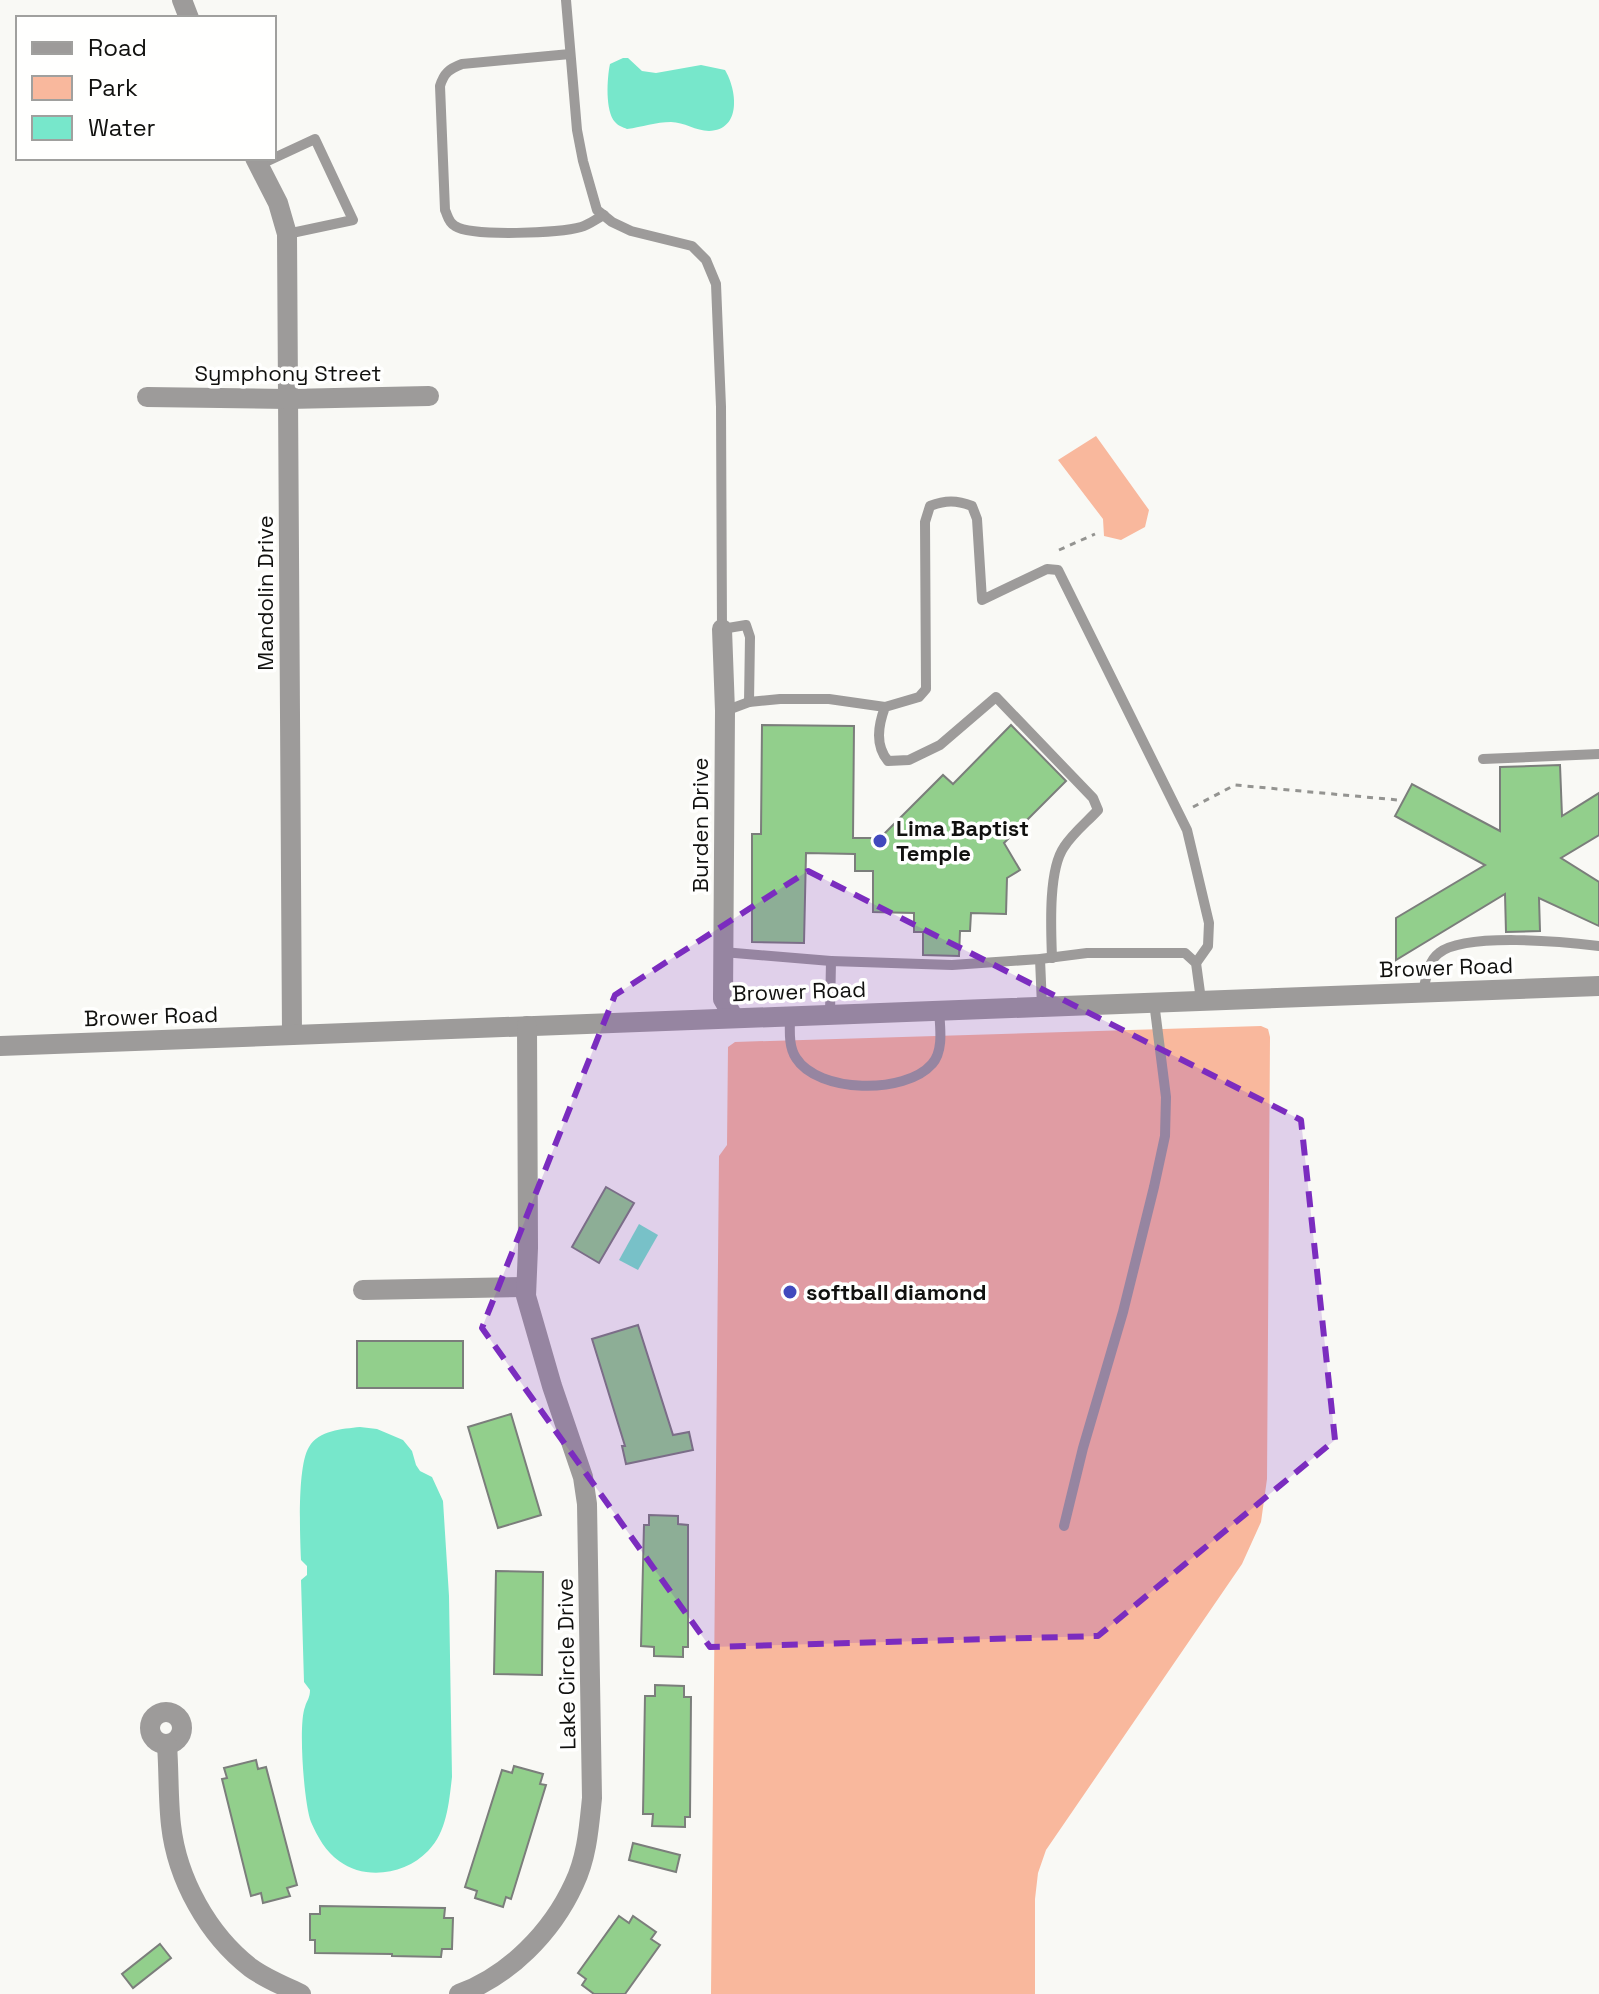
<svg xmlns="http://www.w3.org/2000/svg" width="1599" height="1994" viewBox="0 0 1599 1994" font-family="'Space Grotesk',sans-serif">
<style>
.green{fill:#f9b89d}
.water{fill:#77e7cb}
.building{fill:#92cf8c;stroke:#7b7e7b;stroke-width:2}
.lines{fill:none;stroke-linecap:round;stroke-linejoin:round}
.path{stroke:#949491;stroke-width:3;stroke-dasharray:6 6;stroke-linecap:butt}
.lane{stroke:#9d9b9a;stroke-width:10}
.street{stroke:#9d9b9a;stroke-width:20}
.marked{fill:#7b2cbf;fill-opacity:0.2;stroke:#7b2cbf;stroke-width:6;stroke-dasharray:16 10;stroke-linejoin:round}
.poi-dot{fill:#4149bd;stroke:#fffffe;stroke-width:3}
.labels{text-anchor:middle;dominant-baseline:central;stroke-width:7;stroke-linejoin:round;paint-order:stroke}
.street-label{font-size:22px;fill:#11110f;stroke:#fffffe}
.poi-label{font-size:22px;font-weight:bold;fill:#11110f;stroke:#fffffe;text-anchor:start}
</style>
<rect width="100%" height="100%" fill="#f9f9f5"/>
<g class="green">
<polygon points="1096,436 1149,510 1145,527 1121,540 1104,536 1103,519 1058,460"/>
<polygon points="1261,1026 1268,1029 1270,1037 1267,1479 1261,1522 1242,1564 1046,1850 1038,1873 1035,1899 1035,1994 711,1994 719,1156 727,1145 728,1047 735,1042"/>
</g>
<g class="water">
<path d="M623,58h5l14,13 14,2 45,-8 24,5c12,20 17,60 -16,61 -13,0 -25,-9 -38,-9 -15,0 -29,5 -44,7 -4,-2 -9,-3 -12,-7 -10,-11 -8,-44 -5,-58z"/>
<polygon points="639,1224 658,1235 638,1270 619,1260"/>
<path d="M360,1427l17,2 26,11 9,11 4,14 4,6 12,6 11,24 6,95 3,181c-3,25 -5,55 -24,74 -22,23 -62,30 -89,10 -13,-9 -22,-25 -28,-39 -7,-18 -13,-98 -6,-115 2,-7 5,-9 5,-17l-6,-8 -3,-102 6,-5v-9l-6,-6c-1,-24 -4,-94 8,-113 10,-17 33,-18 51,-20z"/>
</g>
<g class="building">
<polygon points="762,725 854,726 853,838 880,838 943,775 953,784 1011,725 1066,781 1004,843 1020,870 1007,878 1006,914 971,913 970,931 960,931 959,956 923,955 923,932 914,932 914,913 873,912 873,871 855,871 855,854 806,853 804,943 752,942 752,834 761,834"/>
<polygon points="1560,765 1562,816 1599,793 1599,835 1561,858 1599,882 1599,926 1539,898 1540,931 1506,932 1505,894 1396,960 1396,918 1485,865 1395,816 1412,784 1500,831 1500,767"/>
<polygon points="606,1187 634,1203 599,1263 572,1247"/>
<polygon points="638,1325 673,1435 689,1432 693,1450 626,1464 622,1446 625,1446 592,1339"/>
<rect x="357" y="1341" width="106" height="47"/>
<polygon points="511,1414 541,1515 498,1528 468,1427"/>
<polygon points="649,1515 678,1516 678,1524 688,1525 688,1647 683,1647 683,1657 654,1656 654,1647 641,1646 644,1525 649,1525"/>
<polygon points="496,1571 543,1572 542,1675 494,1674"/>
<polygon points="655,1685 684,1686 684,1697 691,1697 690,1817 685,1817 685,1827 652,1826 653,1814 643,1814 645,1696 655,1696"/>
<polygon points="256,1760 258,1769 266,1767 297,1885 287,1888 290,1896 263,1903 261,1893 251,1896 222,1779 227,1778 224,1768"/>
<polygon points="514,1766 543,1774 540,1784 546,1785 511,1899 506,1897 503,1907 475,1898 477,1891 465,1887 502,1770 512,1773"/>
<polygon points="633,1843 680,1855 676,1872 629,1860"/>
<polygon points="320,1906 445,1908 444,1918 453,1918 452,1949 442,1949 441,1957 392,1956 392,1954 315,1953 315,1940 310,1940 310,1914 320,1914"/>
<polygon points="619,1916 629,1923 633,1916 656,1932 651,1939 660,1945 625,1994 594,1994 582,1985 586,1979 578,1973"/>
<polygon points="160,1944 171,1958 133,1988 122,1974"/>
</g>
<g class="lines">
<g class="path">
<polyline points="1059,550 1095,534"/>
<polyline points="1193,807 1235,785 1398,800"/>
</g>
<g class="lane">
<polyline points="566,0 577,130 583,161 597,210 612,222 631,231 692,246 706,260 716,284 721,407 722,629 746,625 750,637 749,702 725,711"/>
<path d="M570,54l-108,10c-13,5 -18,9 -22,22l5,124c3,6 3,12 10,16 17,11 105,7 126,1 8,-2 15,-8 23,-12"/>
<polyline points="259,165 315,139 353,220 287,234"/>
<polyline points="749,702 780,699 829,699 885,707"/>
<polyline points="1483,759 1599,754"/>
<polyline points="723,952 831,961"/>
<path d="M1052,958c-1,-29 -4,-88 12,-111 9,-14 23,-25 34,-37l-5,-12 -97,-101 -56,48 -31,15 -21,1c-13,-16 -10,-35 -3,-54l34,-10 7,-8 -1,-167 5,-16c15,-6 27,-6 42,0l5,13 5,81 65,-31 11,1 129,260 22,93 -1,23 -12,17"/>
<polyline points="1040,959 1042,1006"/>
<path d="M1423,992c3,-13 5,-31 16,-39 27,-21 126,-11 160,-7"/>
<polyline points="830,1014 831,961 952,965 1040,959 1087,953 1185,953 1196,963 1201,1000"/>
<path d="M790,1016c0,13 -2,30 6,42 22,35 109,37 136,6 12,-13 8,-37 7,-54"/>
<polyline points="1064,1526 1083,1448 1123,1312 1154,1187 1165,1136 1166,1097 1154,1002"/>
</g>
<g class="street">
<polyline points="182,0 189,18"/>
<polyline points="255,158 278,203 287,234 292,1035"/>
<polyline points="147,397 288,399 429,396"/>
<polyline points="722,629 725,711 723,999 734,1018"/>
<polyline points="0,1046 1599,986"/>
<polyline points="363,1290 525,1287"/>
<circle cx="166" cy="1728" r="16"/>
<path d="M167,1745c2,26 1,54 4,80 6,54 37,110 80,143 15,11 33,18 50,26"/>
<path d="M459,1994c50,-18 93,-62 115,-110 13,-27 15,-57 18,-86l-5,-294 -4,-27 -31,-91 -26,-90 2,-48 -1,-222"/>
</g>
</g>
<path class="marked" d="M808,871l493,249 34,320 -237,196 -388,11 -228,-319 133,-333z"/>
<g class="poi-dot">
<circle cx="880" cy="841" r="8"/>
<circle cx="790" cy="1292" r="8"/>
</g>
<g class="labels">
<g class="street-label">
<text x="288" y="373">Symphony Street</text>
<text transform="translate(265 593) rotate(-90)">Mandolin Drive</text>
<text transform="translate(700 825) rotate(-90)">Burden Drive</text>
<text transform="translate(1446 967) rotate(-2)">Brower Road</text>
<text transform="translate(799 991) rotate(-2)">Brower Road</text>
<text transform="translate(151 1016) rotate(-2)">Brower Road</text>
<text transform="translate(566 1664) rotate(-91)">Lake Circle Drive</text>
</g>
<g class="poi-label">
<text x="896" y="828">Lima Baptist<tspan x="896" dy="25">Temple</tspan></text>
<text x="806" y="1292">softball diamond</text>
</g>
</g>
<rect x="16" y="16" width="260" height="144" fill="#fffffe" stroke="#a0a09e" stroke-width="2"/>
<rect x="32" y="42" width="40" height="12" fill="#9d9b9a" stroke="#a0a09e" stroke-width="2"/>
<text x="88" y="56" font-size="24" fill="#11110f">Road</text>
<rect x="32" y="76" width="40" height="24" fill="#f9b89d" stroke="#a0a09e" stroke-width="2"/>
<text x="88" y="96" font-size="24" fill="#11110f">Park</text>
<rect x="32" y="116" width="40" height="24" fill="#77e7cb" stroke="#a0a09e" stroke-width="2"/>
<text x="88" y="136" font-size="24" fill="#11110f">Water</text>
</svg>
